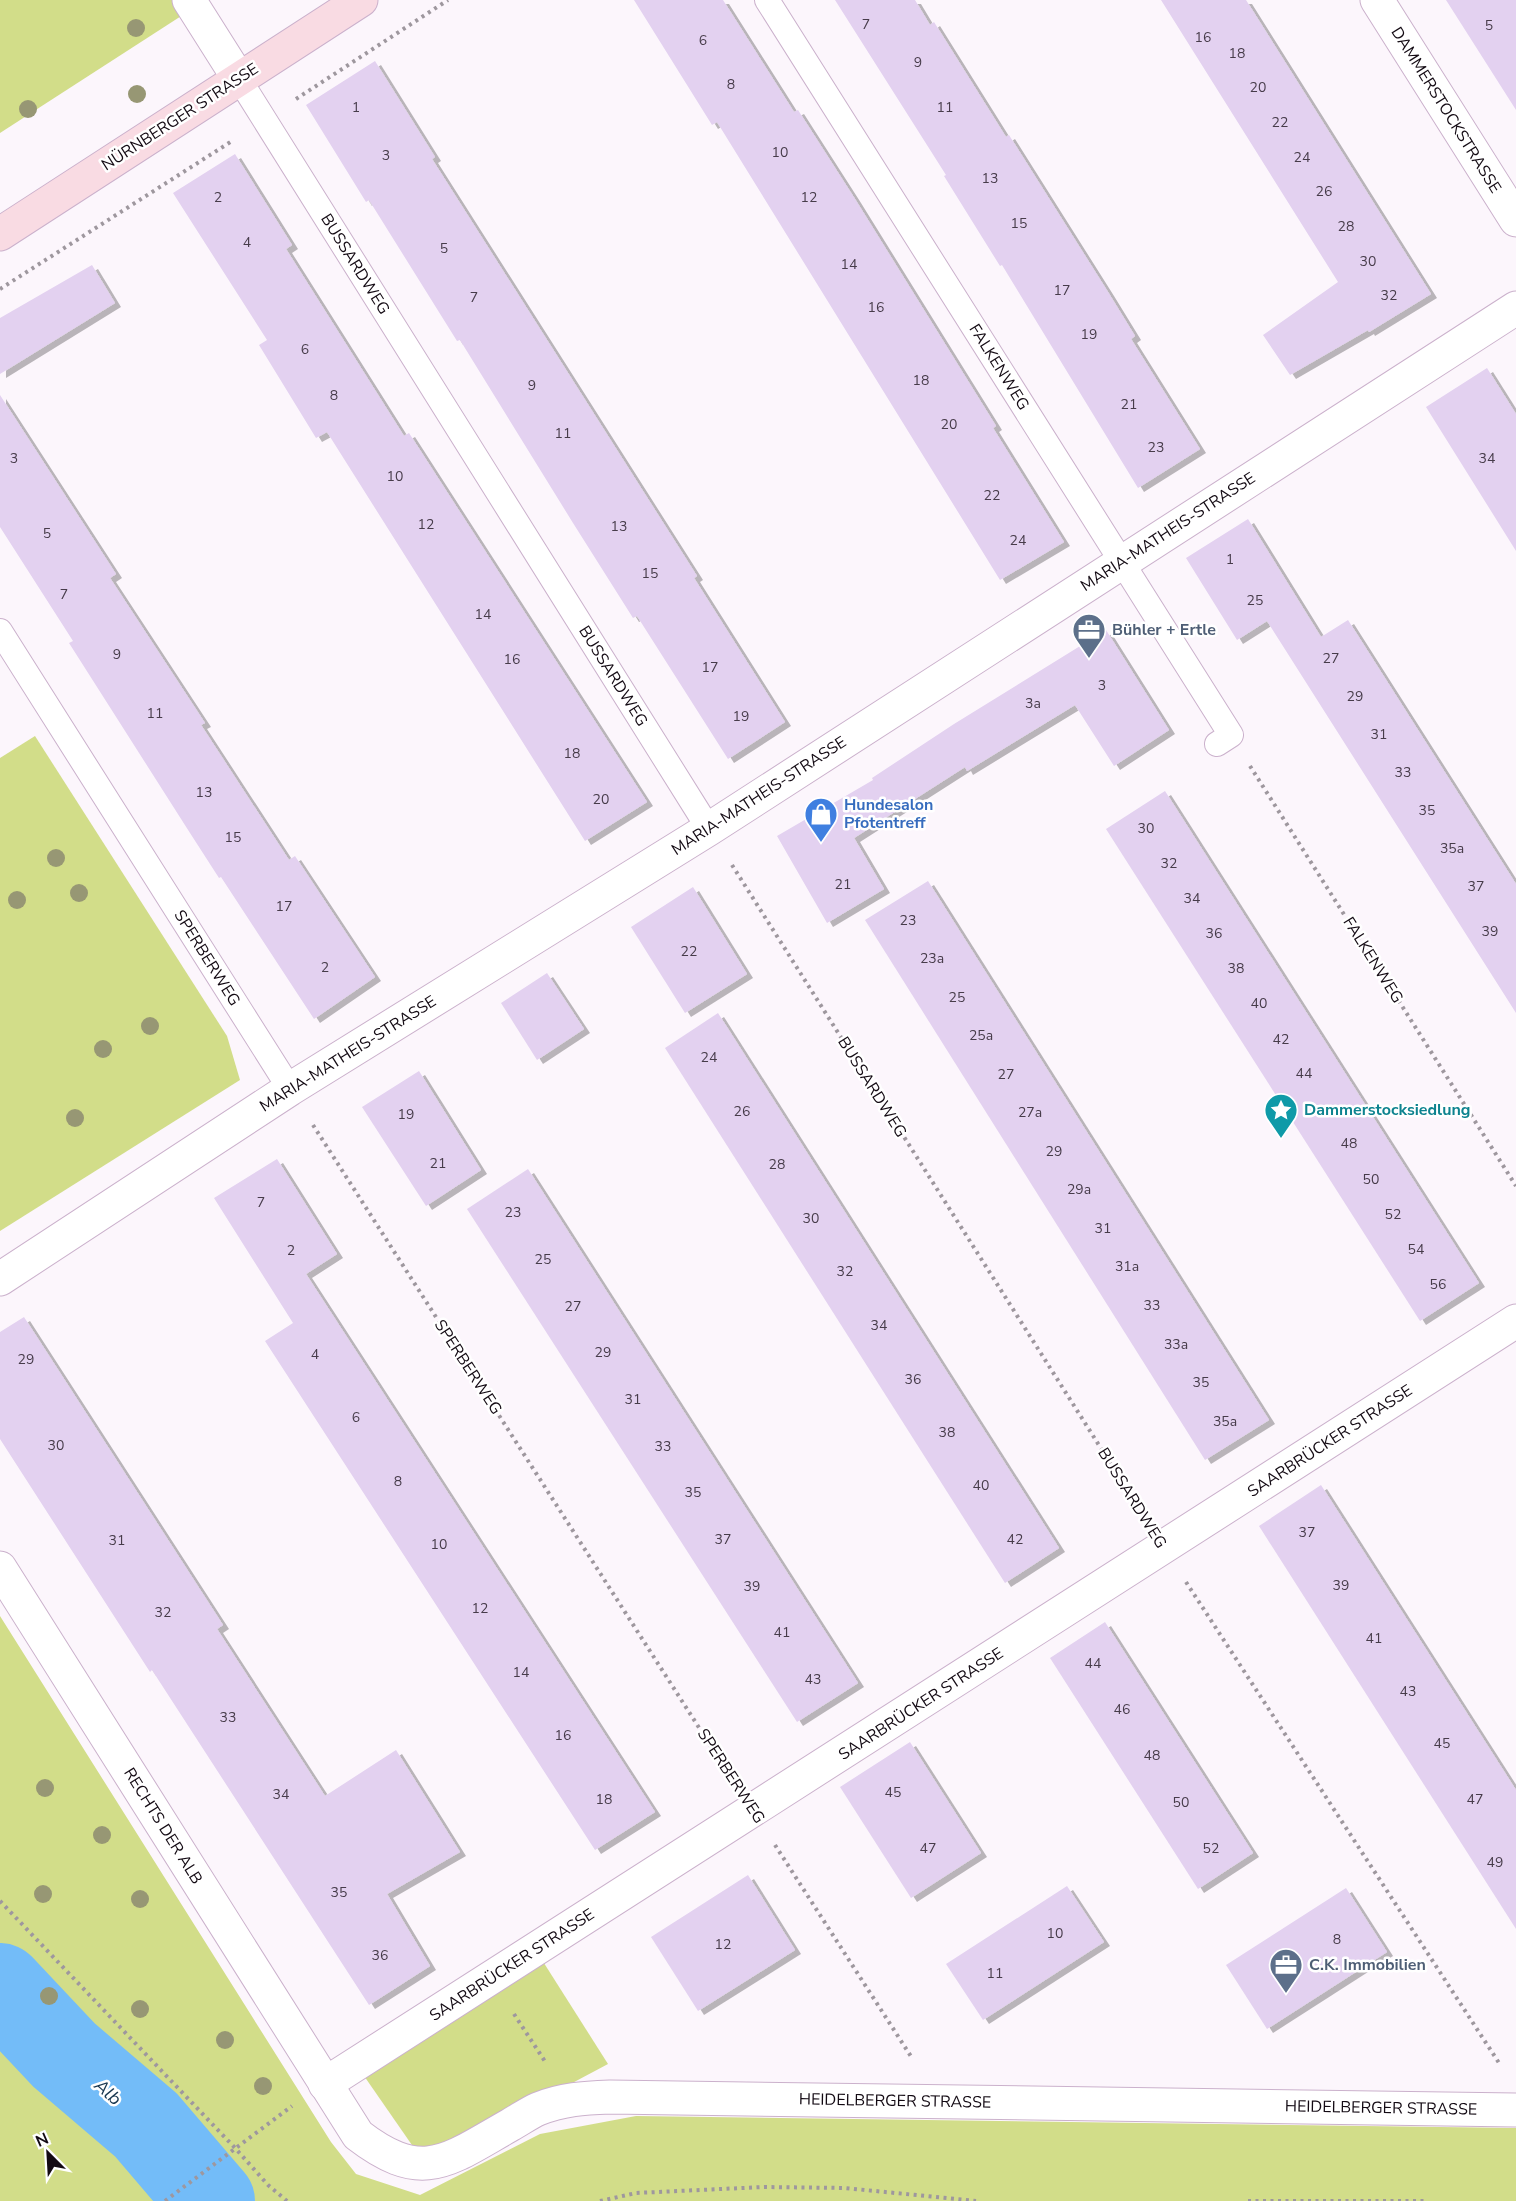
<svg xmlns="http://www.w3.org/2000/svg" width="1516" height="2201" viewBox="0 0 1516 2201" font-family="'Nunito Sans',sans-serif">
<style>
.green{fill:#d2dd89}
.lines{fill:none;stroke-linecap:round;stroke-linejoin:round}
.river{stroke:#73bcf8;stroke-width:88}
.building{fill:#e3d1f0;filter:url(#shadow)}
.lane-casing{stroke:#cbb1cc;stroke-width:26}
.street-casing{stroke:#cbb1cc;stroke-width:35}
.secondary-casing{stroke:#cbb1cc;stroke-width:35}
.path{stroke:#9e979e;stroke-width:4;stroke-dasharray:3 4.5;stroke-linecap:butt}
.lane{stroke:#fff;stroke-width:24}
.street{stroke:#fff;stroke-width:33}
.secondary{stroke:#f9dbe3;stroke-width:33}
.tree{fill:#979774}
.labels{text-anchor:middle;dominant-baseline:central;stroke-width:5;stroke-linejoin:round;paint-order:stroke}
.number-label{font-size:14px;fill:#473c4a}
.street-label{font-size:16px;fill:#130a13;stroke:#fff}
.service-label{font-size:16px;font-weight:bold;fill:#4e5e75;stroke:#fff;text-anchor:start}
.shop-label{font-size:16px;font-weight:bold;fill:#366cbe;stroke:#fff;text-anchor:start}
.culture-label{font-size:16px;font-weight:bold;fill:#0d838f;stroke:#fff;text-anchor:start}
.water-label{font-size:18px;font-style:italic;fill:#183750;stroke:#fff}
</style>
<defs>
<filter id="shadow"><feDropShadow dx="6" dy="4" stdDeviation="0" flood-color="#0004"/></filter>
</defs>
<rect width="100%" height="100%" fill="#fcf6fc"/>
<g class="green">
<polygon points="0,0 206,0 0,133"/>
<polygon points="35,736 227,1036 240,1080 0,1231 0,758"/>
<polygon points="0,1616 331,2142 356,2174 420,2195 540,2134 636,2116 1516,2128 1516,2201 0,2201"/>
<polygon points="542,1960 608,2064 452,2147 414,2148 362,2073"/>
</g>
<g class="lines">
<polyline class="river" points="0,1987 64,2055 146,2125 211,2201"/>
</g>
<g class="building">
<polygon points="634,0 723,0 794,112 798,110 855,199 996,426 993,428 1064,542 1000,580 717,122 712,125"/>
<polygon points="835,0 915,0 930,25 934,22 1006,137 1009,135 1108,292 1135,336 1131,339 1200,449 1138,488 1002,265 1000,266 944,176 946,175"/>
<polygon points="1161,0 1246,0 1431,294 1369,332 1368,330 1290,375 1263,335 1338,282"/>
<polygon points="1446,0 1516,0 1516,110"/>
<polygon points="375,61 435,157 432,159 697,576 694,578 785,722 728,759 637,616 633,618 573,523 460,340 457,341 369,200 366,202 306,105"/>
<polygon points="235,154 292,245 286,249 404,436 409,433 647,802 585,841 327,432 316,438 259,345 267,340 173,193"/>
<polygon points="92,265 115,303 0,374 0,318"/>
<polygon points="1487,368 1516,414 1516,551 1426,407"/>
<polygon points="0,395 116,574 110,578 205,723 201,725 289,860 295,856 375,977 314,1019 221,877 219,878 190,833 69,643 73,641 0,527"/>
<polygon points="1248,519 1321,637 1348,620 1516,884 1516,1013 1267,621 1237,640 1186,558"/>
<polygon points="1106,630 1169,730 1114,766 1075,705 967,771 965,767 854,838 884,889 827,923 777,836 873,780 872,778 954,724"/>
<polygon points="1165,791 1479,1283 1420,1321 1106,829"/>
<polygon points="928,881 1269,1420 1205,1460 865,920"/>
<polygon points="693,887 747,974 685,1013 631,927"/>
<polygon points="547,973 584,1029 537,1060 501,1003"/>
<polygon points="718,1013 1059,1548 1005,1583 665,1048"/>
<polygon points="419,1071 481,1170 426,1206 362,1107"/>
<polygon points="277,1159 337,1254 306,1274 655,1812 595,1850 265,1341 293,1323 214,1198"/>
<polygon points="528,1169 858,1683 797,1722 467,1209"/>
<polygon points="24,1317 223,1625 217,1629 325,1796 396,1750 460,1852 387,1894 430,1966 369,2005 152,1670 150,1672 0,1439 0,1332"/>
<polygon points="1321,1485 1516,1790 1516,1929 1259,1526"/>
<polygon points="1105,1622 1253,1853 1198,1889 1050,1658"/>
<polygon points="910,1742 981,1853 911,1898 840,1787"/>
<polygon points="748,1875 795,1950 698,2011 651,1937"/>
<polygon points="1067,1886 1104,1942 983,2020 946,1964"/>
<polygon points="1346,1888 1387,1952 1267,2029 1226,1965"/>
</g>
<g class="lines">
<defs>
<g id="lane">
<polyline points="767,0 1231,735 1217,744"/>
<polyline points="239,79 709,829"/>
<polyline points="0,631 290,1089"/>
</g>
<g id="street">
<polyline points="189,0 239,79"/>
<polyline points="1377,0 1516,220"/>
<polyline points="0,1279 290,1089 709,829 1516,308"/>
<path d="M0,1568l358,567c65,50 90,25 152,-10 9,-5 19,-12 28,-16 25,-10 46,-11 72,-12l906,13"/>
<polyline points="325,2084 1516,1321"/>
</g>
<polyline id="secondary" points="0,234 361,0"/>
</defs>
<use href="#lane" class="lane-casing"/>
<use href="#street" class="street-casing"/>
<use href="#secondary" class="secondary-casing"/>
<g class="path">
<polyline points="296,99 448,0"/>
<polyline points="0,289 232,141"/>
<polyline points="1250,766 1516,1186"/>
<polyline points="732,865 1140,1510"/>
<polyline points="313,1125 730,1776"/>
<polyline points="1186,1582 1501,2066"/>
<polyline points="775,1845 912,2058"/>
<polyline points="0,1901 236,2149 268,2185 287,2201"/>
<polyline points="514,2014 546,2063"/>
<polyline points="165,2201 292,2106"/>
<polyline points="600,2201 636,2193 764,2187 845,2188 976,2201"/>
<polyline points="1248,2201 1424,2201"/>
</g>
<use href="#lane" class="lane"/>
<use href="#street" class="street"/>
<use href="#secondary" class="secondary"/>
</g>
<g class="tree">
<circle cx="136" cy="28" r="9"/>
<circle cx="137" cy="94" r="9"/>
<circle cx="28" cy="109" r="9"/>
<circle cx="56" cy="858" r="9"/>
<circle cx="79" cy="893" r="9"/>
<circle cx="17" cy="900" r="9"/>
<circle cx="150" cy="1026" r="9"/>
<circle cx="103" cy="1049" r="9"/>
<circle cx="75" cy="1118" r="9"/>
<circle cx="45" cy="1788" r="9"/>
<circle cx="102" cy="1835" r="9"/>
<circle cx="43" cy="1894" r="9"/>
<circle cx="140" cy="1899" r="9"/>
<circle cx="49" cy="1996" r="9"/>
<circle cx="140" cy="2009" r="9"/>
<circle cx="225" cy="2040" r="9"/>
<circle cx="263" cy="2086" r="9"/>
</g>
<defs>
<symbol id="office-pin" viewBox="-11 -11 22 30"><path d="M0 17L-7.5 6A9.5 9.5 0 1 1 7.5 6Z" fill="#5c6f8a" stroke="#fff"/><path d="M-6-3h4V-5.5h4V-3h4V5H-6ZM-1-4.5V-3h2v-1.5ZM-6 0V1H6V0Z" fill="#fff"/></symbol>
<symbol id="shop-pin" viewBox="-11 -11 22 30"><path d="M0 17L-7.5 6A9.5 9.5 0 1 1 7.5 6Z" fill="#3f7fe0" stroke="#fff"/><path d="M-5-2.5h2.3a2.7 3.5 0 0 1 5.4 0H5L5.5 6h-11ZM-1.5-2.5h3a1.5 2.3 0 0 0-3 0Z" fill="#fff"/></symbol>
<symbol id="sight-pin" viewBox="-11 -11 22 30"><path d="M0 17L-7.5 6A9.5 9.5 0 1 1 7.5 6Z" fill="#0f9aa8" stroke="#fff"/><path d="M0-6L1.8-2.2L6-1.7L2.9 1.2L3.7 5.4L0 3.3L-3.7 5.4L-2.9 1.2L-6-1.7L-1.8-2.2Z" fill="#fff"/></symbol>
</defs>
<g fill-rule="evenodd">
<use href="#office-pin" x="1070" y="611" width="38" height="52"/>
<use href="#shop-pin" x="802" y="795" width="38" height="52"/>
<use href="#sight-pin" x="1262" y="1091" width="38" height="52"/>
<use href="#office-pin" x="1267" y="1946" width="38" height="52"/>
</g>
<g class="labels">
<g class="number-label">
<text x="866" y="24">7</text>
<text x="1489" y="25">5</text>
<text x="1203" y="37">16</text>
<text x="703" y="40">6</text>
<text x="1237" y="53">18</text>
<text x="918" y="62">9</text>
<text x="731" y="84">8</text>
<text x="1258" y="87">20</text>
<text x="356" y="107">1</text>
<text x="945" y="107">11</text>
<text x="1280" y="122">22</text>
<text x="780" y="152">10</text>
<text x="386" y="155">3</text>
<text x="1302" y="157">24</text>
<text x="990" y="178">13</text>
<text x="1324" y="191">26</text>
<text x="218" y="197">2</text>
<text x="809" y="197">12</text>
<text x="1019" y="223">15</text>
<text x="1346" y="226">28</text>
<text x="247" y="242">4</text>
<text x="444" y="248">5</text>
<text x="1368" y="261">30</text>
<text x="849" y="264">14</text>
<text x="1062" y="290">17</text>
<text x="1389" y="295">32</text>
<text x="474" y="297">7</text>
<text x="876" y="307">16</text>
<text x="1089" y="334">19</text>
<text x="305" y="349">6</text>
<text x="921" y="380">18</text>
<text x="532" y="385">9</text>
<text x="334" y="395">8</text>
<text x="1129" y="404">21</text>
<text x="949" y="424">20</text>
<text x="563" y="433">11</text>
<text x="1156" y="447">23</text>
<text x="14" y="458">3</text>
<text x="1487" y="458">34</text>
<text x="395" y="476">10</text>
<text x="992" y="495">22</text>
<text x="426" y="524">12</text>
<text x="619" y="526">13</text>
<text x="47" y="533">5</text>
<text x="1018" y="540">24</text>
<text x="1230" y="559">1</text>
<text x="650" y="573">15</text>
<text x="64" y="594">7</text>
<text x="1255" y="600">25</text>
<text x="483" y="614">14</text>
<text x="117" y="654">9</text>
<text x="1331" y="658">27</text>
<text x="512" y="659">16</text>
<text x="710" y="667">17</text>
<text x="1102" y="685">3</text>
<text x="1355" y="696">29</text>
<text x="1033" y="703">3a</text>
<text x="155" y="713">11</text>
<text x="741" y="716">19</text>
<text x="1379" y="734">31</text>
<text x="572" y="753">18</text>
<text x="1403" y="772">33</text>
<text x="204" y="792">13</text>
<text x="601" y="799">20</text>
<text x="1427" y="810">35</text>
<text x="1146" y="828">30</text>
<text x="233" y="837">15</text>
<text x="1452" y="848">35a</text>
<text x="1169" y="863">32</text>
<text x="843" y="884">21</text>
<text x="1476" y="886">37</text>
<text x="1192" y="898">34</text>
<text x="284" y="906">17</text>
<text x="908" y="920">23</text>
<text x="1490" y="931">39</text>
<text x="1214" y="933">36</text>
<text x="689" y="951">22</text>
<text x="932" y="958">23a</text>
<text x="325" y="967">2</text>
<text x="1236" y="968">38</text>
<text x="957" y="997">25</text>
<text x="1259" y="1003">40</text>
<text x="981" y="1035">25a</text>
<text x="1281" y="1039">42</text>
<text x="709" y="1057">24</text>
<text x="1304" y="1073">44</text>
<text x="1006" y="1074">27</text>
<text x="742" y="1111">26</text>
<text x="1030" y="1112">27a</text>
<text x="406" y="1114">19</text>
<text x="1349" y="1143">48</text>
<text x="1054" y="1151">29</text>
<text x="438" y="1163">21</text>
<text x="777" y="1164">28</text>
<text x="1371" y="1179">50</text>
<text x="1079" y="1189">29a</text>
<text x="261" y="1202">7</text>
<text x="513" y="1212">23</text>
<text x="1393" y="1214">52</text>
<text x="811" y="1218">30</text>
<text x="1103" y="1228">31</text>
<text x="1416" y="1249">54</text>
<text x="291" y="1250">2</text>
<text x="543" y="1259">25</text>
<text x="1127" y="1266">31a</text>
<text x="845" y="1271">32</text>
<text x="1438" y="1284">56</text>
<text x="1152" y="1305">33</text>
<text x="573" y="1306">27</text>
<text x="879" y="1325">34</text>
<text x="1176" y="1344">33a</text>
<text x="603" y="1352">29</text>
<text x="315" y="1354">4</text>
<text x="26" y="1359">29</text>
<text x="913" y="1379">36</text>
<text x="1201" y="1382">35</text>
<text x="633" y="1399">31</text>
<text x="356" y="1417">6</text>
<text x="1225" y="1421">35a</text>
<text x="947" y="1432">38</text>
<text x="56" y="1445">30</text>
<text x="663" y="1446">33</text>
<text x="398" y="1481">8</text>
<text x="981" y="1485">40</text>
<text x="693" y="1492">35</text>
<text x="1307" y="1532">37</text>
<text x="723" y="1539">37</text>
<text x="1015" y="1539">42</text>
<text x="117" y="1540">31</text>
<text x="439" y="1544">10</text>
<text x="1341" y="1585">39</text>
<text x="752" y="1586">39</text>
<text x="480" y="1608">12</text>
<text x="163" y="1612">32</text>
<text x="782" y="1632">41</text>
<text x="1374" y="1638">41</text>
<text x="1093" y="1663">44</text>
<text x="521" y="1672">14</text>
<text x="813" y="1679">43</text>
<text x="1408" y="1691">43</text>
<text x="1122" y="1709">46</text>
<text x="228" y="1717">33</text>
<text x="563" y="1735">16</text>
<text x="1442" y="1743">45</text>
<text x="1152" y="1755">48</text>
<text x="893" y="1792">45</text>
<text x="281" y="1794">34</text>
<text x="604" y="1799">18</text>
<text x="1475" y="1799">47</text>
<text x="1181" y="1802">50</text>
<text x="928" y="1848">47</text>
<text x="1211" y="1848">52</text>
<text x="1495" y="1862">49</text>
<text x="339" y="1892">35</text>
<text x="1055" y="1933">10</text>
<text x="1337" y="1939">8</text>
<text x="723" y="1944">12</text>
<text x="380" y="1955">36</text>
<text x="995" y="1973">11</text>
</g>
<g class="street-label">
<text transform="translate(1446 110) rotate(58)">DAMMERSTOCKSTRASSE</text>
<text transform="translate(180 117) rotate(-33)">NÜRNBERGER STRASSE</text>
<text transform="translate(355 264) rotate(58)">BUSSARDWEG</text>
<text transform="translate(999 367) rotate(58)">FALKENWEG</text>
<text transform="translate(1168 532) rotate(-33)">MARIA-MATHEIS-STRASSE</text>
<text transform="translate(613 676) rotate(58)">BUSSARDWEG</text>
<text transform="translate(759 796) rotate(-33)">MARIA-MATHEIS-STRASSE</text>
<text transform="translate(207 958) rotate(58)">SPERBERWEG</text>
<text transform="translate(1373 960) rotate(58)">FALKENWEG</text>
<text transform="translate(348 1054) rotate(-32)">MARIA-MATHEIS-STRASSE</text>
<text transform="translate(872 1087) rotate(58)">BUSSARDWEG</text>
<text transform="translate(468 1367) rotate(57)">SPERBERWEG</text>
<text transform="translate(1330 1441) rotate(-33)">SAARBRÜCKER STRASSE</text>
<text transform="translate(1132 1498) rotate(58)">BUSSARDWEG</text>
<text transform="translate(921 1704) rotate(-33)">SAARBRÜCKER STRASSE</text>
<text transform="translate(731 1776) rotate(57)">SPERBERWEG</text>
<text transform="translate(163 1826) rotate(58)">RECHTS DER ALB</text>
<text transform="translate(512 1965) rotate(-33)">SAARBRÜCKER STRASSE</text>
<text transform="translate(895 2101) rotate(1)">HEIDELBERGER STRASSE</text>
<text transform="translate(1381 2108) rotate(1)">HEIDELBERGER STRASSE</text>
</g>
<g class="service-label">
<text x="1112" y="630">Bühler + Ertle</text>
<text x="1309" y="1965">C.K. Immobilien</text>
</g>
<g class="shop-label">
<text x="844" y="805">Hundesalon<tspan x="844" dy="18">Pfotentreff</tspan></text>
</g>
<g class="culture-label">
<text x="1304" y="1110">Dammerstocksiedlung</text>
</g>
<g class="water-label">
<text transform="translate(108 2092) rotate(41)">Alb</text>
</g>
</g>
<g transform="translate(48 2153) rotate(336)" stroke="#ffffff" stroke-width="4.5" paint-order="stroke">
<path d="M0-4.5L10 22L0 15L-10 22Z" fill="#130a13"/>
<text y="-9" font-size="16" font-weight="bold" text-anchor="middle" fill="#130a13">N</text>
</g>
</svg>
